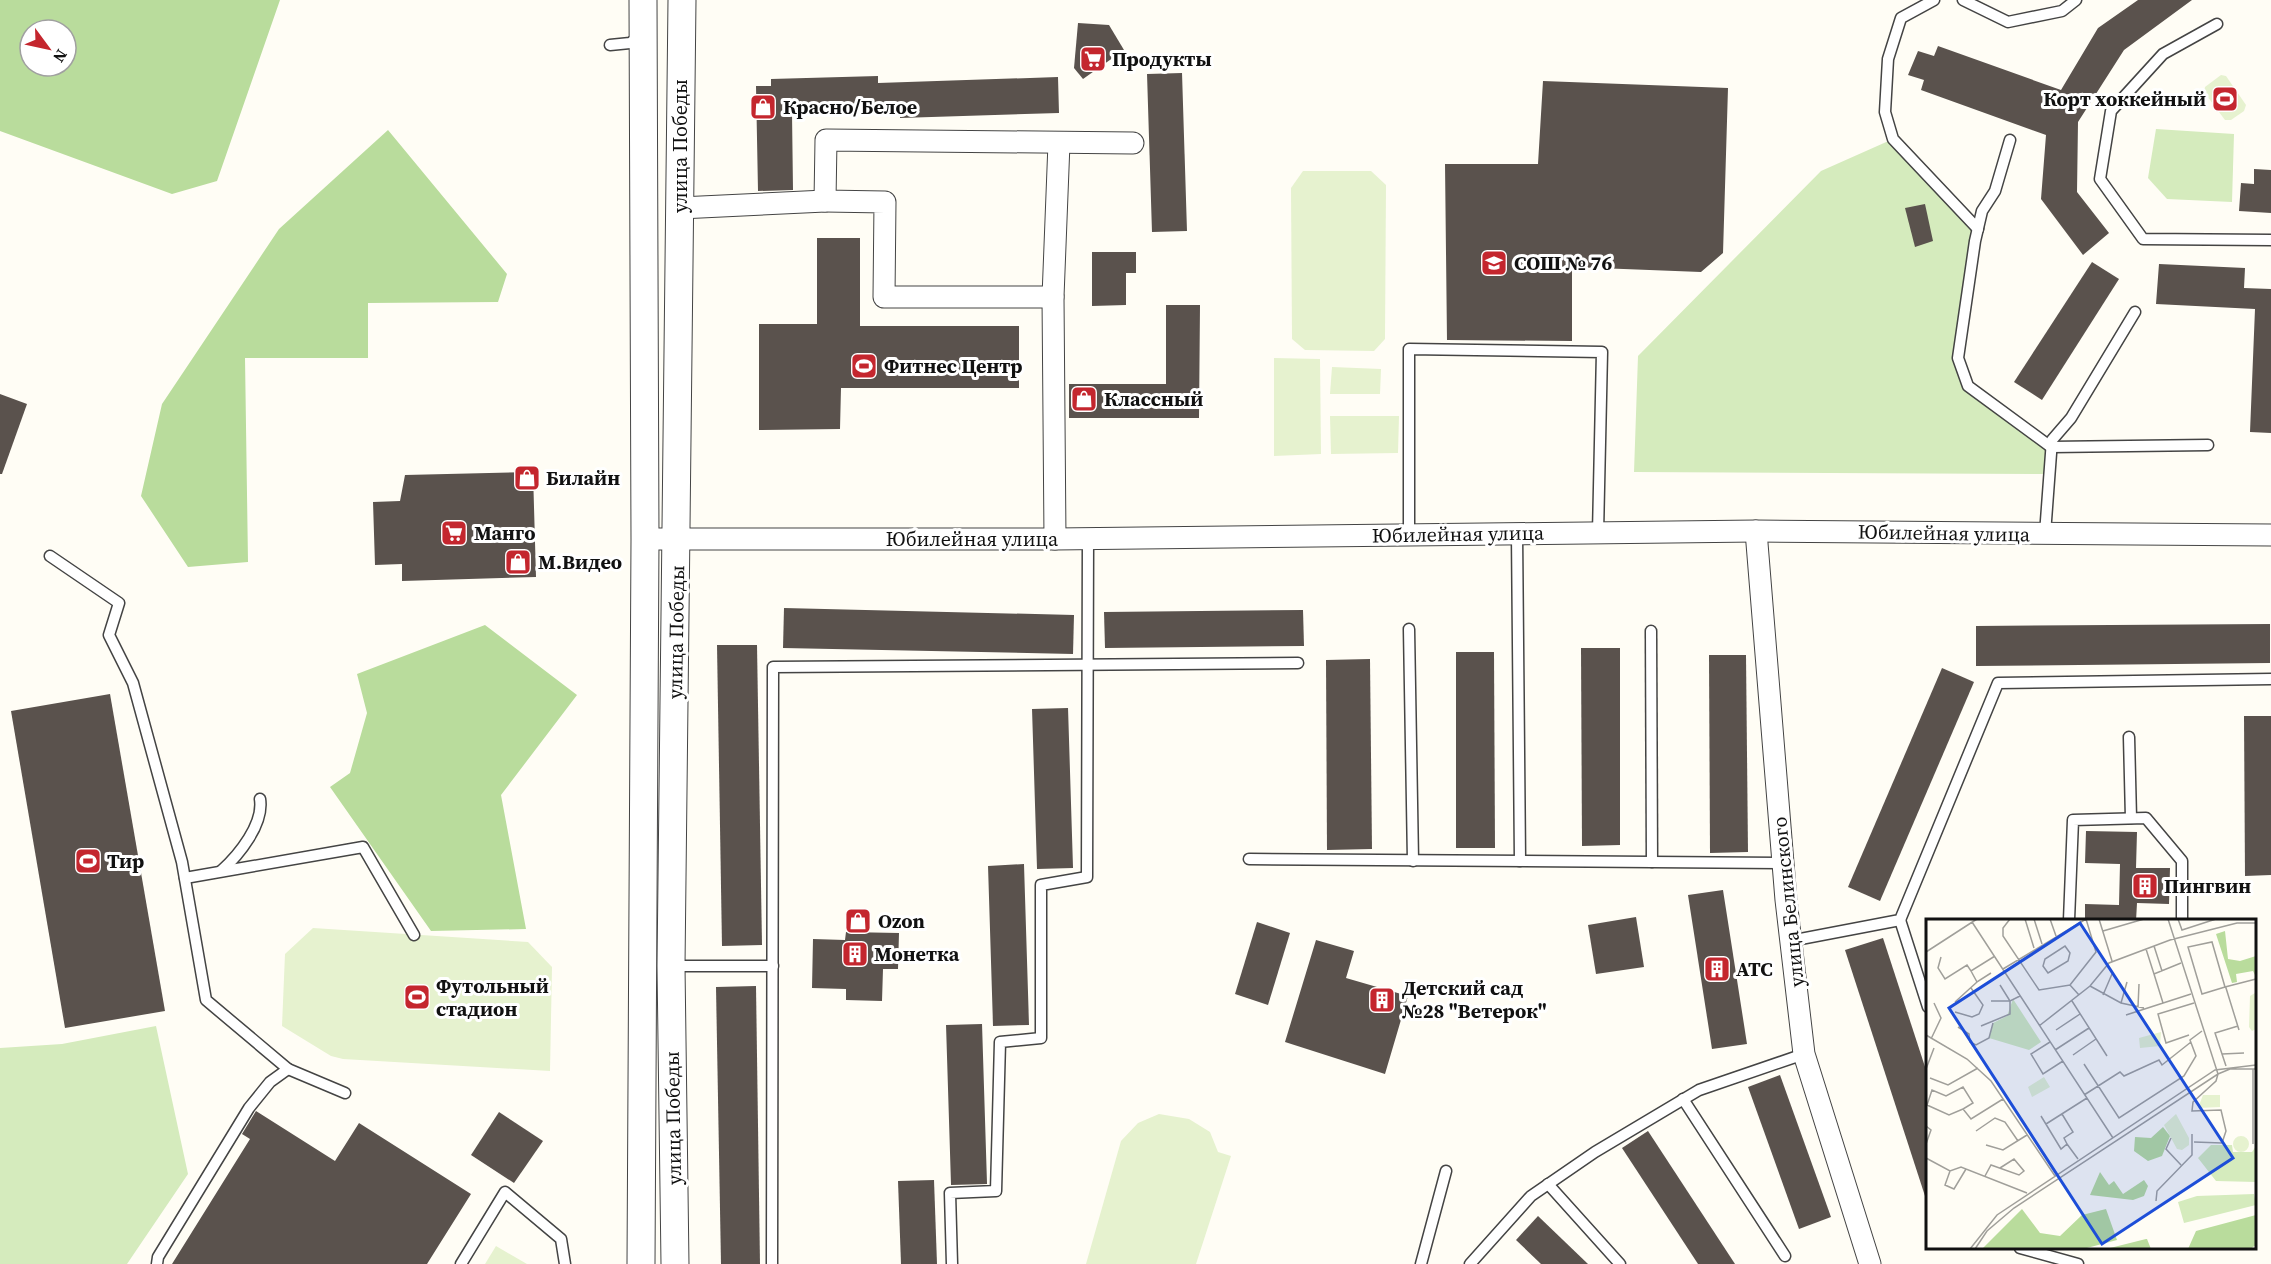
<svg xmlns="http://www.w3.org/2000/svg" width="2271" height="1264" viewBox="0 0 2271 1264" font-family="'Source Serif 4',serif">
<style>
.green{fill:#d5ebbd}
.forest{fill:#b9dc9c;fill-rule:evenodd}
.pitch{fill:#e6f2cf}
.building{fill:#5a524d}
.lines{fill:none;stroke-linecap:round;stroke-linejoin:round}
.service-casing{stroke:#444;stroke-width:13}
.minor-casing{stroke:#444;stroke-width:23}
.tertiary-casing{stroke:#444;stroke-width:29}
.service{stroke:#fff;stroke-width:10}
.minor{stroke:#fff;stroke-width:21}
.tertiary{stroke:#fff;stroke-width:27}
.labels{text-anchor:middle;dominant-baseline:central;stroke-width:6;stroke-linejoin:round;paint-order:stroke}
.poi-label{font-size:20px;font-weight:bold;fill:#111;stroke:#fff;text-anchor:start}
.street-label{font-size:20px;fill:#111;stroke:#fff}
.inset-road{fill:none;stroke:#a09f9a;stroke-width:1.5}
.view{fill:#1d4ed8;fill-opacity:0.15;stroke:#1d4ed8;stroke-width:3}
.inset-edge{fill:none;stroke:#111;stroke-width:3}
</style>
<rect width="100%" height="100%" fill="#fffdf5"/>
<g class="green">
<polygon points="2156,129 2234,134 2232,202 2167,199 2148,178"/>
<polygon points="1893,139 1978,229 1958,358 1968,386 2051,447 2049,474 1634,472 1638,356 1821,171"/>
<polygon points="156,1026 188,1174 127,1264 0,1264 0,1048 62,1044"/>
</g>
<g class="forest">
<path d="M0,0h280l-63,181 -45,13 -172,-63zM30,30h36v36h-36z"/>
<polygon points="388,130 507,274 498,302 368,303 368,358 245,358 248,562 188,567 141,496 162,404 279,229"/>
<polygon points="485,625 577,695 501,795 526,929 431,931 330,787 350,773 367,713 357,674"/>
</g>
<g class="pitch">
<polygon points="2221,75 2226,76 2246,105 2244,111 2231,120 2225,120 2204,92 2205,87"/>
<polygon points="1303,171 1371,171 1386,185 1385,339 1374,351 1305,350 1292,339 1291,188"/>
<polygon points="1274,358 1320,359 1321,454 1274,456"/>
<polygon points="1332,367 1381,369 1380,394 1330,394"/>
<polygon points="1330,416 1399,416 1398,453 1331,454"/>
<polygon points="313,928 528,942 552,967 550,1071 343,1059 331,1056 282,1026 285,954"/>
<polygon points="1159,1114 1189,1119 1210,1132 1218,1152 1231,1156 1196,1264 1086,1264 1121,1141 1138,1123"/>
<polygon points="496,1246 527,1264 485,1264"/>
</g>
<g class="building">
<polygon points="2138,0 2192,0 2124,50 2078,122 2077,192 2109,233 2083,255 2041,199 2046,135 1921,90 1924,80 1908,75 1918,51 1934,56 1938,46 2061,90 2098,28"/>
<polygon points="1078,23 1109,25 1124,50 1083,79 1074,68"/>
<polygon points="1182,73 1187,231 1152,232 1147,74"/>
<polygon points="878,76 878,83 1058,77 1059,113 900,118 900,111 792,113 793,190 758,191 756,86 771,86 771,79"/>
<polygon points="1543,81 1728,88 1723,253 1701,272 1572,267 1572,341 1447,340 1445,164 1538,164"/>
<polygon points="2254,169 2271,170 2271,213 2239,211 2241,183 2254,184"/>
<polygon points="1925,204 1933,241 1915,247 1905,208"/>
<polygon points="817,238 860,238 860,326 1019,326 1019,388 841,388 840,429 759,430 759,324 817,324"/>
<polygon points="1092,252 1136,252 1136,273 1126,273 1126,305 1092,306"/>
<polygon points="2092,262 2119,279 2042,400 2014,382"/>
<polygon points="2159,264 2245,268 2244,288 2271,289 2271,433 2250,432 2255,309 2156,304"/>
<polygon points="1166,305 1200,305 1199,418 1069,418 1069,384 1166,384"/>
<polygon points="0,394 27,404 2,474 0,474"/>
<polygon points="533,472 536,577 402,581 402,564 375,565 373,502 400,501 405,475"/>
<polygon points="784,608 1074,615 1073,654 783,648"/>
<polygon points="1303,610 1304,646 1105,648 1104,612"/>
<polygon points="2270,624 2270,663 1976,666 1976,626"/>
<polygon points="717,645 757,645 762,945 722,946"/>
<polygon points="1581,648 1620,648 1620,845 1582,846"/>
<polygon points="1456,652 1494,652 1495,848 1456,848"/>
<polygon points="1709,655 1746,655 1748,852 1710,853"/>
<polygon points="1370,659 1372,849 1327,850 1326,660"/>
<polygon points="1942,668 1974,682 1880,901 1848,887"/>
<polygon points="110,694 165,1011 65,1028 11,711"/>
<polygon points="1068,708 1073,868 1037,869 1032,709"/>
<polygon points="2244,716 2271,716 2271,875 2245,876"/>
<polygon points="2086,831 2137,832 2136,868 2170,868 2169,904 2137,903 2136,921 2085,921 2085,904 2119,905 2120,864 2085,863"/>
<polygon points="1024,864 1029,1025 993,1026 988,866"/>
<polygon points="1723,890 1747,1044 1712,1049 1688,895"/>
<polygon points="1636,917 1644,967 1596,974 1588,925"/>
<polygon points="1257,922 1290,933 1268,1005 1235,994"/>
<polygon points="846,932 899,933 898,969 883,969 882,1001 846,1000 846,989 812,988 813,939 845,940"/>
<polygon points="1883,938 1928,1076 1928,1195 1925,1196 1845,950"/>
<polygon points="1316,940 1354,951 1346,978 1408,996 1385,1074 1285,1042"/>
<polygon points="756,986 760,1264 721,1264 716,987"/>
<polygon points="982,1024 987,1184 951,1185 946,1025"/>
<polygon points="1780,1075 1831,1217 1799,1229 1748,1087"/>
<polygon points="256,1111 335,1161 359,1123 471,1194 427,1264 172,1264 250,1139 242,1134"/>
<polygon points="499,1112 543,1141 514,1183 471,1155"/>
<polygon points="1648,1131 1735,1264 1698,1264 1622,1148"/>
<polygon points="934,1180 937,1264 901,1264 898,1181"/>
<polygon points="1538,1216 1588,1264 1541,1264 1516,1240"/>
</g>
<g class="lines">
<defs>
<g id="service">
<polyline points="1934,0 1901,18 1888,59 1885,112 1893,139 1978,229"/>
<polyline points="1963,0 2008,22 2062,11 2076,0"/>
<polyline points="2217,24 2163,54 2111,111 2100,179 2143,239 2271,240"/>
<polyline points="610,45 630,43 640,36"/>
<polyline points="2010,140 1995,191 1982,211 1975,241 1958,358 1968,386 2051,447 2208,445"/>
<polyline points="1517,534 1520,861"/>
<polyline points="2045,534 2052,440 2071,418 2135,312"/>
<polyline points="1409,535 1409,349 1602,352 1598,533"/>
<polyline points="50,556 119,603 109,635 133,683 182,862 206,1000 288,1069 345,1093"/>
<polyline points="1409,629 1413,861"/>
<polyline points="1651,631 1652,862"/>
<polyline points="2129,737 2131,818"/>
<polyline points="1249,859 1783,863"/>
<path d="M221,871c18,-16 43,-47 39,-72"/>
<polyline points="185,878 363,847 414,935"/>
<polyline points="1900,920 1928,1007"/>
<polyline points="2069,920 2073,820 2146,818 2182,861 2182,920"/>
<polyline points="1790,941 1900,920 1998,683 2271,679"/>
<polyline points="671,966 773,966"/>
<polyline points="1683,1099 1785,1256"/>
<polyline points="1548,1184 1620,1264"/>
<polyline points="2020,1248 2078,1264"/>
<polyline points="157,1264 158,1257 249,1108 270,1082 288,1069"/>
<polyline points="461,1264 505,1192 561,1239 565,1264"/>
<polyline points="772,1264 773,667 1298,663"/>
<polyline points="952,1264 950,1193 996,1191 1000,1042 1041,1038 1041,885 1087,877 1088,537"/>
<polyline points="1421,1264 1446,1171"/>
<polyline points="1470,1264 1531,1196 1595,1152 1699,1090 1804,1054"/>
</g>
<g id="minor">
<polyline points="680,208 825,201"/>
<polyline points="1053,297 884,297 885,202 825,201 826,140 1133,143"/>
<polyline points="1756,531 1786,900 1804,1054 1870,1264"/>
<polyline points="645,539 1055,539 1756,531 2271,535"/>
<polyline points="1055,539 1053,297 1059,143"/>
</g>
<g id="tertiary">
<polyline points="641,1264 645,539 643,0"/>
<polyline points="675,1264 671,966 682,0"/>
</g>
</defs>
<use href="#service" class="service-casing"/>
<use href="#minor" class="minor-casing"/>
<use href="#tertiary" class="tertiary-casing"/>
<use href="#service" class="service"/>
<use href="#minor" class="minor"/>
<use href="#tertiary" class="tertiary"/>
</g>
<defs>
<symbol id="supermarket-square" viewBox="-11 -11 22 22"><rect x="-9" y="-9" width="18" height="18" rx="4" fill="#c4262e" stroke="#fff"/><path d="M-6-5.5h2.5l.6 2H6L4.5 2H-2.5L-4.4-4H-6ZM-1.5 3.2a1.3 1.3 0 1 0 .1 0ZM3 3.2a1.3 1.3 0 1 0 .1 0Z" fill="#fff"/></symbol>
<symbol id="stadium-square" viewBox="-11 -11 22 22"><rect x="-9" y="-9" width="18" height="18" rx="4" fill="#c4262e" stroke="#fff"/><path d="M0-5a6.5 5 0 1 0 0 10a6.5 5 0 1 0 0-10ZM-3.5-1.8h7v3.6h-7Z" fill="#fff"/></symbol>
<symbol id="shop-square" viewBox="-11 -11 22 22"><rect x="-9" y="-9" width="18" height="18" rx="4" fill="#c4262e" stroke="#fff"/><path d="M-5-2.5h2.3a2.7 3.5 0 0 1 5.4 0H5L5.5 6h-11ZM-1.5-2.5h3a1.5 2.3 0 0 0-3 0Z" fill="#fff"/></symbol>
<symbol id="school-square" viewBox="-11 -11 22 22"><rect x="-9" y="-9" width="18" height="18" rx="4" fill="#c4262e" stroke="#fff"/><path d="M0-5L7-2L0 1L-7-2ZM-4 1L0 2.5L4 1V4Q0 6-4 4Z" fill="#fff"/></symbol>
<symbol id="building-square" viewBox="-11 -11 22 22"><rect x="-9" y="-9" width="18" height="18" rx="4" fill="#c4262e" stroke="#fff"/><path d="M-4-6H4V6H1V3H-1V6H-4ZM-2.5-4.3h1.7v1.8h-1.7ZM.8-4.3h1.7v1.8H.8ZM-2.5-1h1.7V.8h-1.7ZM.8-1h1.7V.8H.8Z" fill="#fff"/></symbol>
</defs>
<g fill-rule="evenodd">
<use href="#supermarket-square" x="1078" y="44" width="30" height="30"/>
<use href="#stadium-square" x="2210" y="84" width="30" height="30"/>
<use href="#shop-square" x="748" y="92" width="30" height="30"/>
<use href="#school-square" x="1479" y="248" width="30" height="30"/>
<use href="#stadium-square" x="849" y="351" width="30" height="30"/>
<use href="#shop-square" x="1069" y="384" width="30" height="30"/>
<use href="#shop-square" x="512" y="463" width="30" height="30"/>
<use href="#supermarket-square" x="439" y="518" width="30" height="30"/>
<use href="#shop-square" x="503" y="547" width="30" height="30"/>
<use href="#stadium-square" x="73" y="846" width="30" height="30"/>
<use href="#building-square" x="2130" y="871" width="30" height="30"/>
<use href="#shop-square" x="843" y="906" width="30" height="30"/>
<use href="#building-square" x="840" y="939" width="30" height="30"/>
<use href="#building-square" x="1702" y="954" width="30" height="30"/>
<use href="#stadium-square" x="402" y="982" width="30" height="30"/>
<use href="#building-square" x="1367" y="985" width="30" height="30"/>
</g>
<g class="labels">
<g class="poi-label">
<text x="1112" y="59">Продукты</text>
<text x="2206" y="99" text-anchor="end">Корт хоккейный</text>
<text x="783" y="107">Красно/Белое</text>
<text x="1514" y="263">СОШ № 76</text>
<text x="884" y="366">Фитнес Центр</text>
<text x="1104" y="399">Классный</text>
<text x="546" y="478">Билайн</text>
<text x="474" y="533">Манго</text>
<text x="538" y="562">М.Видео</text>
<text x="107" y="861">Тир</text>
<text x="2164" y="886">Пингвин</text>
<text x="878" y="921">Ozon</text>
<text x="874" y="954">Монетка</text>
<text x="1736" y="969">АТС</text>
<text x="436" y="986">Футольный<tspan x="436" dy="23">стадион</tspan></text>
<text x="1402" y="988">Детский сад<tspan x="1402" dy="23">№28 "Ветерок"</tspan></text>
</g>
<g class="street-label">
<text transform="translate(680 146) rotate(-90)">улица Победы</text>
<text transform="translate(1944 533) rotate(1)">Юбилейная улица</text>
<text transform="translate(1458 534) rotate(-1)">Юбилейная улица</text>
<text x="972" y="539">Юбилейная улица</text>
<text transform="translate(676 632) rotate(-89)">улица Победы</text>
<text transform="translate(1788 902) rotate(-96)">улица Белинского</text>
<text transform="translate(673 1118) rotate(-91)">улица Победы</text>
</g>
</g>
<g transform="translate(1926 919)">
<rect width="330" height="330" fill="#fffdf5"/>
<path d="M87,80l28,43 -12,8 -40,-12 4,-15 14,-7zM285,226h21l1,7h19l4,-6v36l-40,-1 -18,-23zM328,275l2,11 -72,18 -6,-21 19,-6z" fill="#d5ebbd"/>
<path d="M299,12l3,28 12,2 16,-5v21l-3,-6 -17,3 1,8 -5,1 -16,-49zM237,208l7,9 -8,20 -14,5 -14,-10 1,-14 16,1zM174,253l9,13 5,-4 9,13 21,-14 4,6 -4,10 -11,4 -43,-5zM96,290l18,24 20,3 22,-21 24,-6 11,31 -34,9h-101zM330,296v30l-6,4h-62l8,-18zM221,320l4,10h-45l40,-10z" fill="#b9dc9c"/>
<path d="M329,74l1,36 -4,2 -3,-4 1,-31zM235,113l-1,14 -20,2 -1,-10zM118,158l6,10 -18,10 -4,-10zM277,176h17v12l-22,1zM250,195l13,24v7l-7,5 -5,-1 -13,-24zM307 225a8 8 0 1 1 16 0a8 8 0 1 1-16 0Z" fill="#e6f2cf"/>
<path class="inset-road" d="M84,0l-7,9v8l36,54 31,-5 9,10M99,0l9,29M108,0l8,25M124,0l6,17M173,0l13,42M242,0l50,155 -2,7 -23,21 -1,9 29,-1 5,21 -4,12 -28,-1M252,0l4,11 34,-11M46,3l141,216M177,12l41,-12M139,27l5,7 -2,8 -20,12 -5,-7 2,-7zM228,27l8,25M220,30l8,25 27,-11M0,33l51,-33M15,38l-3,11 7,11 22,-14 4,6 24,-15M77,50l83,-50M45,52l6,11 14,-9M228,55l9,29M144,66l26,-33 -10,-33M164,67l31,17 23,5M177,76l9,-21M65,82h19l10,-5M146,82l35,55M29,83l22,-20M195,84l6,-21M212,88l1,-23M29,93l17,5 7,-3 4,-9 -12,-17M200,96l65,-21M55,107l29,-12v-13l-10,-16M113,107l51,-40 19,-23 61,-23 67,-17h19M32,108l11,7 1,8 6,3 13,-7 4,-15M130,111l24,-16M313,111l-13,-42 -1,-1 -13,-45 -24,5 14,47 23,-7 31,-8M0,116l41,24 24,22 64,95M263,116l-23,8 -8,-29 36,-11M5,120l10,-21 -7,-15M124,123l-19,12 12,20 20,-13M129,131l34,-22M296,135l22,-1M147,136l23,-16M158,145l35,54 65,-42 12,-20 -6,-16 12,-9M300,147l-11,-33 23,-7M0,150l8,-21M327,150v75M4,159l18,7 30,-17M158,176l36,-23 4,4 35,-16 3,5 29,-23M37,190l-14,6 -22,-10 5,-15 14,6 17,-9 10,16 -10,6 8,10 32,-20M115,197l20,33 6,-5 -3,-6 9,-6 -11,-18M120,205l41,-26M0,207l5,4 -5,14M50,212l19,-13 10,4 13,19M245,219l-5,11 15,16M141,225l11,15M60,226l17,5 24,-15M0,239l24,13 11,-4 66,26M24,252l-5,14 9,4 12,-20M59,257l6,-11 28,10 5,-4 -10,-12 -14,9M230,282l1,-10 35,-36v-21M44,330l27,-34 218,-145 41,-5M49,330l12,-18 27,-23 204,-134 12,-5h26"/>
<path class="view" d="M154,4l153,235 -131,86 -153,-236z"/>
<rect width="330" height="330" class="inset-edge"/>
</g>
<g transform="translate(48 48) rotate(123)"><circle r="28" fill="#ffffff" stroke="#a0a0a0" stroke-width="1.5"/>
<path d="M0-4.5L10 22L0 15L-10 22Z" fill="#c4262e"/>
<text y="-9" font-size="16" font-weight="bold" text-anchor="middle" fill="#111111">N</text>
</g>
</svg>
